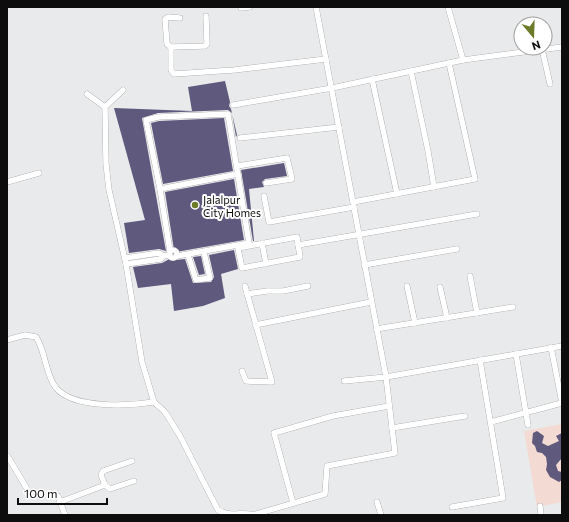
<svg xmlns="http://www.w3.org/2000/svg" width="569" height="522" viewBox="0 0 569 522" font-family="Commissioner,sans-serif">
<style>
.education{fill:#f3dad2}
.building{fill:#5e597d}
.lines{fill:none;stroke-linecap:round;stroke-linejoin:round}
.minor-casing{stroke:#939495;stroke-width:6}
.minor{stroke:#fff;stroke-width:5.5}
.poi-dot{fill:#6b7b2a;stroke:#fff;stroke-width:1.5}
.labels{text-anchor:middle;dominant-baseline:central;stroke-width:4;stroke-linejoin:round;paint-order:stroke}
.poi-label{font-size:11px;fill:#0d0d0e;stroke:#fff;text-anchor:start}
</style>
<rect width="100%" height="100%" fill="#e9eaeb"/>
<polygon class="education" points="562,424 562,502 537,507 524,431"/>
<g class="building">
<polygon points="225,81 230,102 229,106 231,109 237,135 236,137 232,113 228,110 158,113 142,118 166,251 159,249 129,253 124,223 145,220 114,108 192,111 188,87"/>
<polygon points="224,118 233,171 163,184 151,123 159,121"/>
<polygon points="284,163 287,176 265,179 262,182 264,187 249,189 254,241 253,241 241,170"/>
<polygon points="234,179 244,240 176,252 173,254 174,250 165,192"/>
<polygon points="234,250 238,269 221,274 225,298 203,306 174,311 171,284 138,288 133,267 162,263 173,257 176,260 185,259 193,283 211,282 214,277 209,255"/>
<polygon points="201,256 205,274 199,275 193,257"/>
<polygon points="537,431 544,436 542,443 548,446 559,441 556,436 562,433 562,458 556,465 558,471 562,472 562,480 559,482 550,477 546,470 547,464 546,457 542,453 537,452 535,446 532,443 533,433"/>
</g>
<g class="lines">
<defs>
<g id="minor">
<polyline points="241,8 250,7"/>
<polyline points="180,18 168,17 165,19 167,44 171,47 171,70 174,74 234,70 326,59"/>
<polyline points="171,47 205,46 207,44 206,16"/>
<polyline points="542,49 550,84"/>
<polyline points="463,60 562,47"/>
<polyline points="411,71 428,151 434,187"/>
<polyline points="372,79 397,194"/>
<path d="M123,90l-18,17 1,57 3,26 17,74 16,98 12,40 11,10 15,24 38,74c14,8 24,1 35,5"/>
<polyline points="87,94 105,107"/>
<polyline points="233,105 332,88 463,60 448,7"/>
<polyline points="240,138 339,127"/>
<polyline points="237,166 287,158 292,179 266,183"/>
<polyline points="7,182 39,173"/>
<polyline points="160,189 238,174"/>
<polyline points="264,196 269,222 354,207"/>
<polyline points="353,202 475,179 449,63"/>
<polygon points="297,237 300,257 242,268 238,248"/>
<polyline points="262,243 266,264"/>
<polyline points="298,245 477,214"/>
<circle cx="173" cy="254" r="4"/>
<polyline points="170,251 160,189 146,120 158,117 228,114 249,243 177,256"/>
<polyline points="188,255 196,280 210,278 204,252"/>
<polyline points="125,258 159,253 163,256"/>
<polyline points="126,264 161,259 163,256 169,255"/>
<polyline points="364,265 457,249"/>
<polyline points="470,276 477,313"/>
<polyline points="407,286 415,323"/>
<polyline points="440,287 447,318"/>
<polyline points="247,294 267,291 283,291 308,286"/>
<polyline points="255,325 371,302"/>
<polyline points="376,329 513,307"/>
<path d="M7,340l18,-5 11,2c10,15 9,37 20,51 18,21 73,18 98,14"/>
<polyline points="551,347 562,403"/>
<polyline points="516,354 528,425"/>
<polyline points="242,371 246,381 272,382 245,286"/>
<polyline points="344,381 386,377 562,346"/>
<polyline points="491,422 562,403"/>
<polyline points="392,428 465,416"/>
<polyline points="8,457 26,487"/>
<polyline points="105,485 110,489 134,481"/>
<polyline points="58,496 65,515"/>
<polyline points="60,502 105,485 101,475 103,471 132,461"/>
<polyline points="377,502 381,515"/>
<polyline points="293,503 274,433 333,416 389,406"/>
<polyline points="540,506 541,515"/>
<polyline points="452,507 503,498 480,360"/>
<polyline points="253,515 325,494 327,466 395,453 386,377 316,7"/>
</g>
</defs>
<use href="#minor" class="minor-casing"/>
<use href="#minor" class="minor"/>
</g>
<circle class="poi-dot" cx="195" cy="205" r="4"/>
<g class="labels">
<g class="poi-label">
<text x="203" y="199">Jalalpur<tspan x="203" dy="13">City Homes</tspan></text>
</g>
</g>
<rect width="569" height="522" fill="none" stroke="#0d0d0e" stroke-width="16"/>
<g transform="translate(533 36) rotate(161)"><circle r="19" fill="#ffffff" stroke="#9e9e9f"/>
<path d="M0-3L7 15L0 10L-7 15Z" fill="#6b7b2a"/>
<text y="-6" font-size="11" font-weight="bold" text-anchor="middle" fill="#0d0d0e">N</text>
</g>
<path d="M18 498v6h89v-6" fill="none" stroke="#0d0d0e" stroke-width="2"/>
<text x="24" y="498" font-size="12" fill="#0d0d0e" stroke="#ffffff" stroke-width="3" paint-order="stroke">100 m</text>
</svg>
